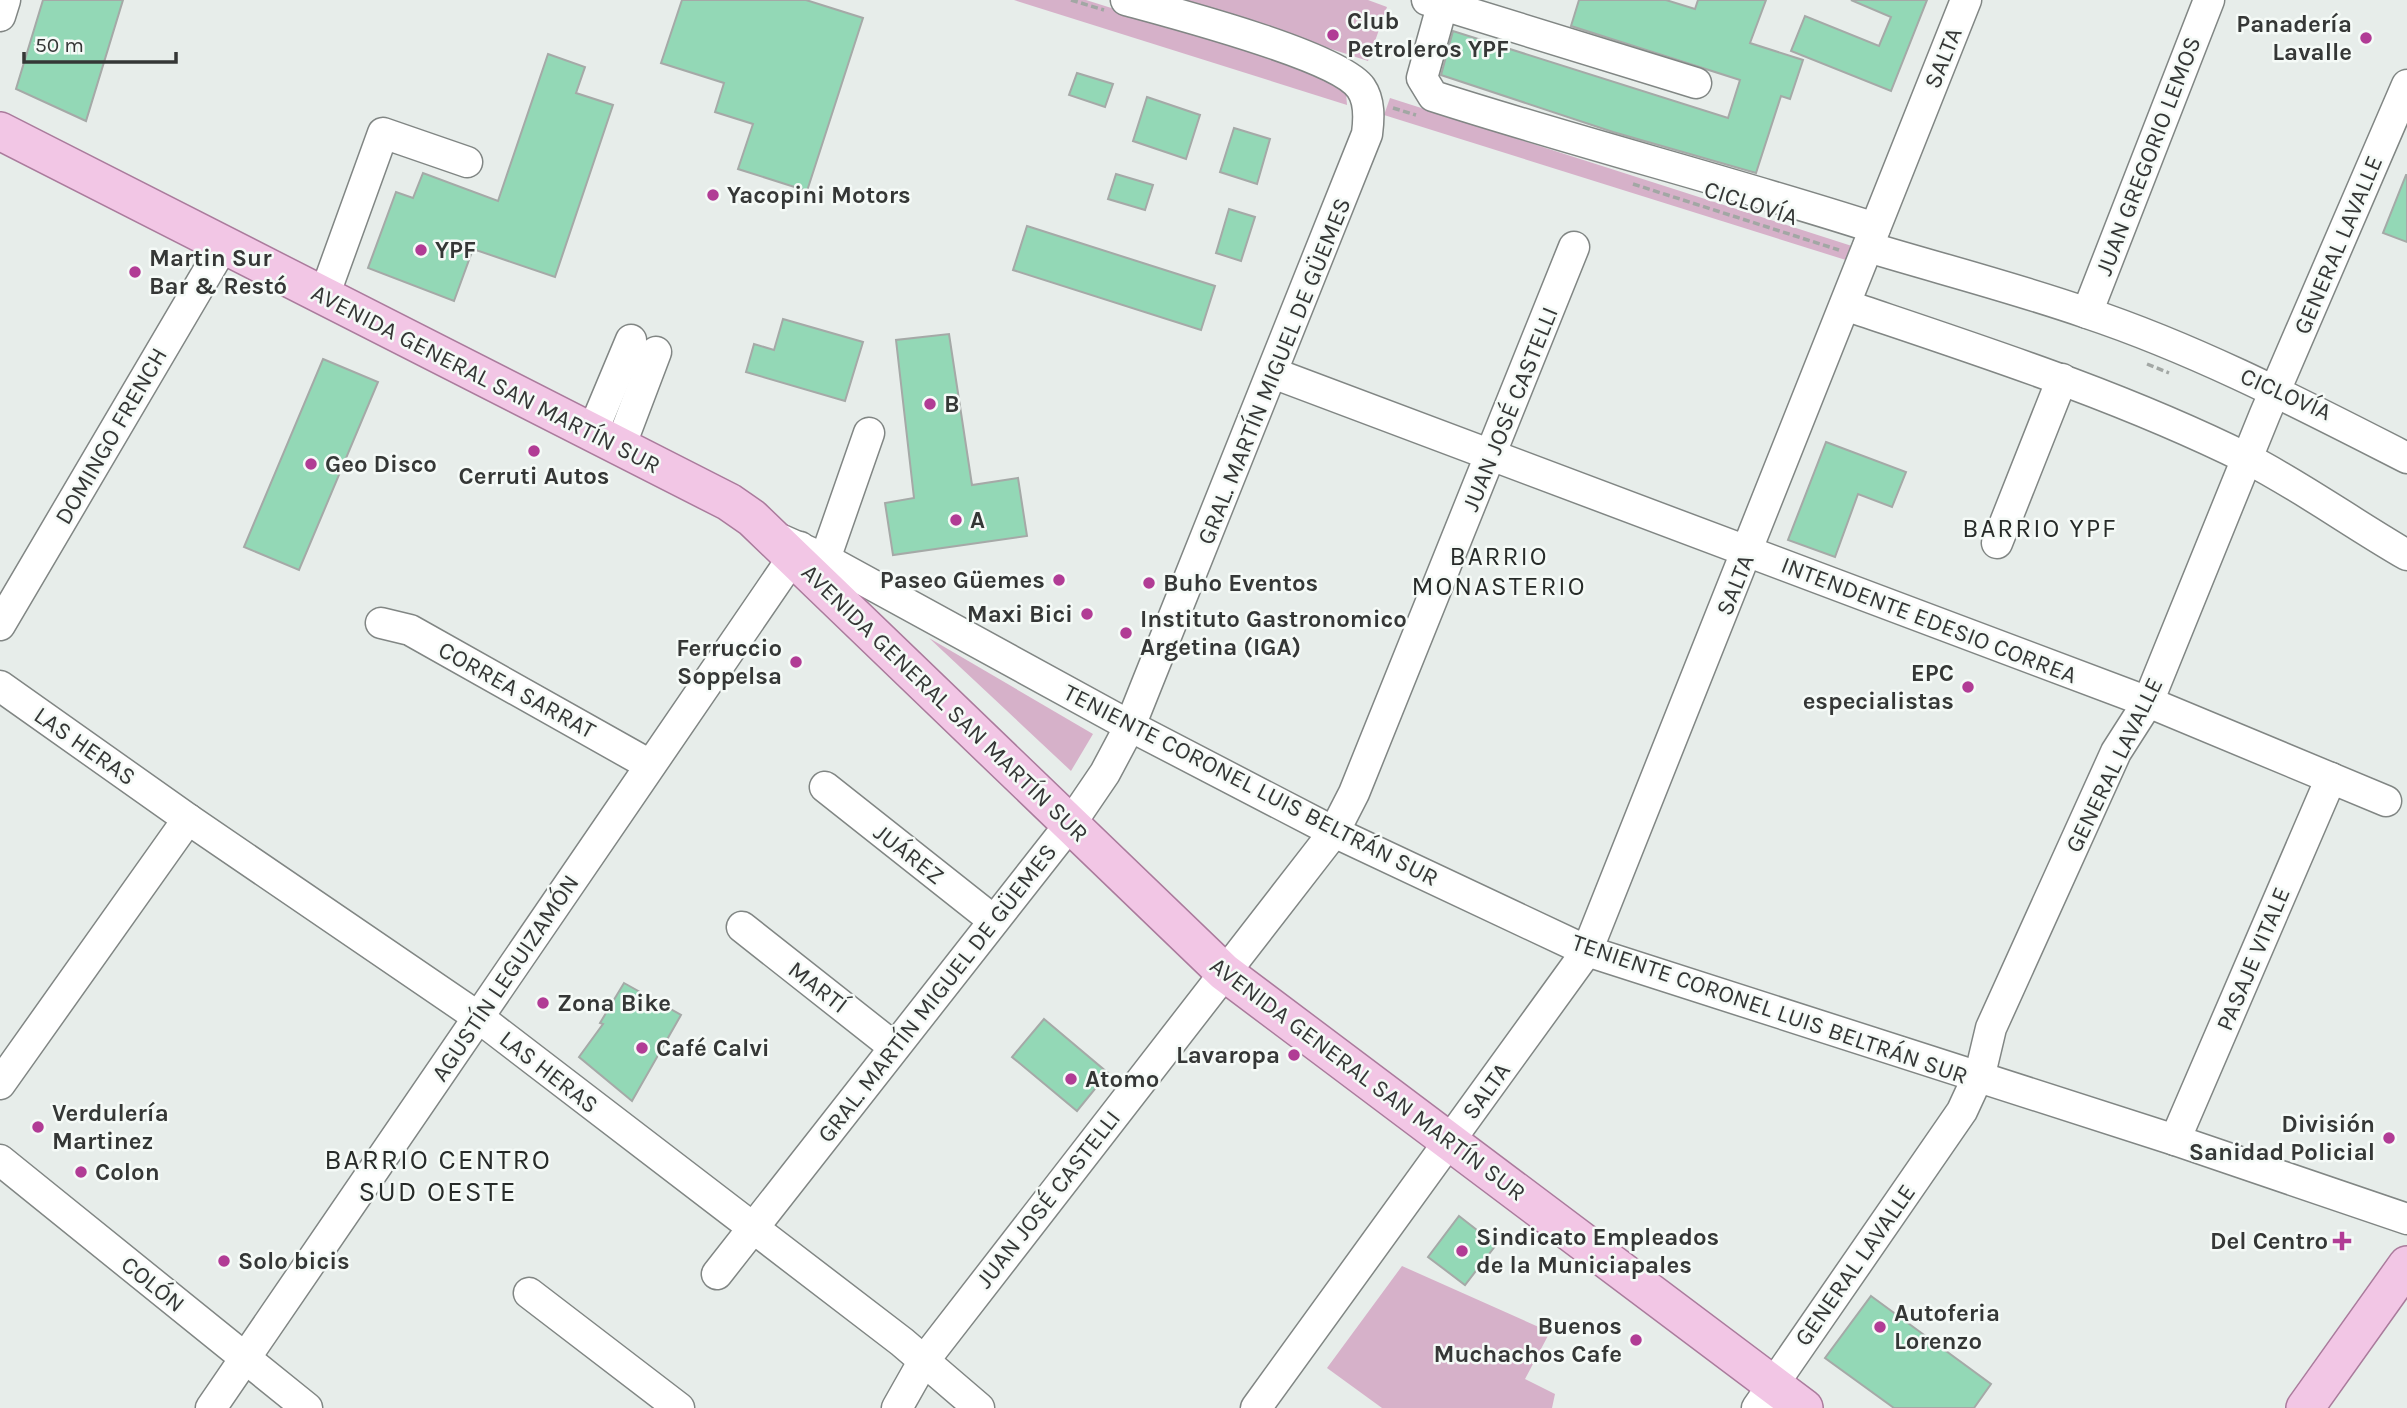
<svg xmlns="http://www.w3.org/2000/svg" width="2407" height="1408" viewBox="0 0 2407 1408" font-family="Karla,sans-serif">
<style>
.green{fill:#d6b1c9}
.building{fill:#93d8b6;stroke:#a5a9a7;stroke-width:2}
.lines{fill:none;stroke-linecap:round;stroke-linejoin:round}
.minor-casing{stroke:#818684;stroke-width:33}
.major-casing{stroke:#aa7b9c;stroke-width:40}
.path{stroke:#a2a7a4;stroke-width:3.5;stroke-dasharray:7 3.5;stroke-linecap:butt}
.minor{stroke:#fff;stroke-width:30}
.major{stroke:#f2c6e5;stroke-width:37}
.poi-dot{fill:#b13c95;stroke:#f5faf7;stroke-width:2.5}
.labels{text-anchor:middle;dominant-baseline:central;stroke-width:5;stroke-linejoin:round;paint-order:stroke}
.poi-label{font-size:24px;font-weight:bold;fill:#353736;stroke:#f5faf7;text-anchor:start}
.street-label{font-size:24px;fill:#353736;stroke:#f5faf7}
.neighbourhood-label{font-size:26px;letter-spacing:2px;fill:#272b29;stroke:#f5faf7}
.quarter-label{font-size:28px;letter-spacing:2px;fill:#272b29;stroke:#f5faf7}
</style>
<rect width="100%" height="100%" fill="#e7edea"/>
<g class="green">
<polygon points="1014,0 1086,0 1323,75 1346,93 1347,105"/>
<polygon points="1181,0 1368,0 1387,7 1368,61"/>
<polygon points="1390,98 1855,247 1849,261 1384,115"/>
<polygon points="929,638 1093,734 1071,771"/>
<polygon points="1402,1266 1550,1332 1525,1379 1555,1394 1552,1408 1382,1408 1327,1368"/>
</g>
<g class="building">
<polygon points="43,0 123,0 86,121 16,89"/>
<polygon points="682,0 806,0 863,18 807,191 738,169 753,124 715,112 724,83 661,63"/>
<polygon points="1579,0 1666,0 1695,9 1698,0 1766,0 1750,43 1803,60 1790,99 1781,96 1756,173 1613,132 1441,75 1453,31 1728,118 1740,80 1571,26"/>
<polygon points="1851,0 1927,0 1891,91 1791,51 1805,16 1879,46 1891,17"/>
<polygon points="548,54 585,67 576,93 613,105 555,277 473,249 454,301 368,268 396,192 413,198 423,173 498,201"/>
<polygon points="1077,73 1113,84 1105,107 1069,95"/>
<polygon points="1147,97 1200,115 1186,159 1133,141"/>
<polygon points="1234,128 1270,139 1257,184 1220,172"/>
<polygon points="1116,174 1153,185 1145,210 1108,199"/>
<polygon points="2406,175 2407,175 2407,242 2383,233"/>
<polygon points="1229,209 1255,217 1241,261 1216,253"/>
<polygon points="1027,226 1215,286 1201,330 1013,270"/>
<polygon points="783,319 863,342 845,401 746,372 754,344 774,350"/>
<polygon points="949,334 972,485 1018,478 1027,536 893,555 885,503 914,498 896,340"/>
<polygon points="323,359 378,382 299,570 244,547"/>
<polygon points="1826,442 1906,472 1892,507 1858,494 1835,557 1788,540"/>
<polygon points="624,983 681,1015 632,1101 579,1057 603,1024 600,1023"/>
<polygon points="1044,1019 1108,1073 1077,1111 1012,1057"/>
<polygon points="1459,1216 1496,1245 1465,1285 1428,1257"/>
<polygon points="1871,1296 1991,1384 1974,1408 1894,1408 1825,1358"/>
</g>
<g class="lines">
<defs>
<g id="minor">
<polyline points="1427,0 1696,83"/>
<path d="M1442,6l-20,72 11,18c146,47 296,85 442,132"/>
<polyline points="0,16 5,0"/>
<path d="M1868,247c73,22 147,41 219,66 111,37 216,92 320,145"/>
<polyline points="324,296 383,133 467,162"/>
<path d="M1845,305c136,46 274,90 403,154 56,29 105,65 159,96"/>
<polyline points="2087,313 2209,0"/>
<polyline points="1273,373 2148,702 2386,801"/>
<polyline points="592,433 631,340"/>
<polyline points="620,447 656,352"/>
<polyline points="782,540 825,559 1130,726 1334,832 1587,951 2175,1140 2407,1219"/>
<polyline points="1997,543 2062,379"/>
<polyline points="825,559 869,433"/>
<polyline points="381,623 410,630 650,765"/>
<polyline points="0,625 223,246"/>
<polyline points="0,686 188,819 478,1017 902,1342 979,1408"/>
<polyline points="825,787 993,920"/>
<polyline points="742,927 894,1047"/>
<polyline points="0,1084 188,819"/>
<polyline points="2175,1140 2331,778"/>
<polyline points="0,1160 307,1408"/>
<path d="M717,1274l354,-451 34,-50 25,-47 237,-592c2,-15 3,-33 -6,-46 -22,-32 -191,-76 -235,-88"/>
<polyline points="529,1293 679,1408"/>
<polyline points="211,1408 800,547"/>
<polyline points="897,1408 923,1362 1334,832 1354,793 1574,247"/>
<polyline points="1256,1408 1587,951 1966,0"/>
<polyline points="1757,1408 1962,1111 1981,1070 1991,1028 2116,752 2148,702 2265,414 2407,85"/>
</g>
<g id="major">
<polyline points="0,131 729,502 752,518 1224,972 1804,1408"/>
<polyline points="2305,1408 2407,1265"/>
</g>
</defs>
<use href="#minor" class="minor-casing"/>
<use href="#major" class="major-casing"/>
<g class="path">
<polyline points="1071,0 1104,10"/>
<polyline points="1393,108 1416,115"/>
<polyline points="1633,184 1839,250"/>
<polyline points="2147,364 2169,373"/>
</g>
<use href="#minor" class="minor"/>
<use href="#major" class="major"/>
</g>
<g class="poi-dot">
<circle cx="1333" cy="35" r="7"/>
<circle cx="2366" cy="38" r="7"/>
<circle cx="713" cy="195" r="7"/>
<circle cx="421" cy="250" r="7"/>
<circle cx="135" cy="272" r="7"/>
<circle cx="930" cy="404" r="7"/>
<circle cx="534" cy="451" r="7"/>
<circle cx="311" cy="464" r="7"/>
<circle cx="956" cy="520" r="7"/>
<circle cx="1059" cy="580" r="7"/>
<circle cx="1149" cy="583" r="7"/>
<circle cx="1087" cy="614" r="7"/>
<circle cx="1126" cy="633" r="7"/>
<circle cx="796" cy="662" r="7"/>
<circle cx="1968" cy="687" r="7"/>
<circle cx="543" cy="1003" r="7"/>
<circle cx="642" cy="1048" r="7"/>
<circle cx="1294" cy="1055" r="7"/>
<circle cx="1071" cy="1079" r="7"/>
<circle cx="38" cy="1127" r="7"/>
<circle cx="2389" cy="1138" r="7"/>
<circle cx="81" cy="1172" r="7"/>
<path d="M2338.5 1230.5h7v7h7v7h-7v7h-7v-7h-7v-7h7z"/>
<circle cx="1462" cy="1251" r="7"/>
<circle cx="224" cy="1261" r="7"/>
<circle cx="1880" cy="1327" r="7"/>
<circle cx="1636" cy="1340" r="7"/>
</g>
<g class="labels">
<g class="poi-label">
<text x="1347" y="21">Club<tspan x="1347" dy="28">Petroleros YPF</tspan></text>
<text x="2352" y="24" text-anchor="end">Panadería<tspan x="2352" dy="28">Lavalle</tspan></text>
<text x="727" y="195">Yacopini Motors</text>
<text x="435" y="250">YPF</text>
<text x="149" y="258">Martin Sur<tspan x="149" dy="28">Bar &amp; Restó</tspan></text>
<text x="944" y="404">B</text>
<text x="325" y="464">Geo Disco</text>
<text x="534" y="476" text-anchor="middle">Cerruti Autos</text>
<text x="970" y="520">A</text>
<text x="1045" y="580" text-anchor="end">Paseo Güemes</text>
<text x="1163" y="583">Buho Eventos</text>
<text x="1073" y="614" text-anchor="end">Maxi Bici</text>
<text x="1140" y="619">Instituto Gastronomico<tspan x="1140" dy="28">Argetina (IGA)</tspan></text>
<text x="782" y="648" text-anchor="end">Ferruccio<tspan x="782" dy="28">Soppelsa</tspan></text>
<text x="1954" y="673" text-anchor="end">EPC<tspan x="1954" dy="28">especialistas</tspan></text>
<text x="557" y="1003">Zona Bike</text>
<text x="656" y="1048">Café Calvi</text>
<text x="1280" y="1055" text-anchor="end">Lavaropa</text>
<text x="1085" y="1079">Atomo</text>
<text x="52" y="1113">Verdulería<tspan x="52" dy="28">Martinez</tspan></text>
<text x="2375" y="1124" text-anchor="end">División<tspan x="2375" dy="28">Sanidad Policial</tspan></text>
<text x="95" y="1172">Colon</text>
<text x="1476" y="1237">Sindicato Empleados<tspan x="1476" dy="28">de la Municiapales</tspan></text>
<text x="2328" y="1241" text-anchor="end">Del Centro</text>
<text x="238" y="1261">Solo bicis</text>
<text x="1894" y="1313">Autoferia<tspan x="1894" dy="28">Lorenzo</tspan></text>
<text x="1622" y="1326" text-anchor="end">Buenos<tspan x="1622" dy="28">Muchachos Cafe</tspan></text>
</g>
<g class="street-label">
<text transform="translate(1943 58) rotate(-68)">SALTA</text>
<text transform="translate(2148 156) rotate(-69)">JUAN GREGORIO LEMOS</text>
<text transform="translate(1751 203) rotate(18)">CICLOVÍA</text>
<text transform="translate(2338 245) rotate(-67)">GENERAL LAVALLE</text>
<text transform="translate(1274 371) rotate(-68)">GRAL. MARTÍN MIGUEL DE GÜEMES</text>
<text transform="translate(486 379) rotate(27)">AVENIDA GENERAL SAN MARTÍN SUR</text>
<text transform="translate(2286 394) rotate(24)">CICLOVÍA</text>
<text transform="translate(1510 409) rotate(-68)">JUAN JOSÉ CASTELLI</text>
<text transform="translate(111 436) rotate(-60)">DOMINGO FRENCH</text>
<text transform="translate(1735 585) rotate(-68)">SALTA</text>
<text transform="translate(1929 620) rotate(21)">INTENDENTE EDESIO CORREA</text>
<text transform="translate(517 690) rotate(29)">CORREA SARRAT</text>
<text transform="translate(945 703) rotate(44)">AVENIDA GENERAL SAN MARTÍN SUR</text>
<text transform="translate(85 746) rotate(35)">LAS HERAS</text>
<text transform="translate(2114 765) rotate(-64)">GENERAL LAVALLE</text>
<text transform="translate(1251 785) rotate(27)">TENIENTE CORONEL LUIS BELTRÁN SUR</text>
<text transform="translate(909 854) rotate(38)">JUÁREZ</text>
<text transform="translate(2253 959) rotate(-67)">PASAJE VITALE</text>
<text transform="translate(505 978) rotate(-56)">AGUSTÍN LEGUIZAMÓN</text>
<text transform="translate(818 987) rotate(38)">MARTÍ</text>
<text transform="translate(937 993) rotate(-52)">GRAL. MARTÍN MIGUEL DE GÜEMES</text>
<text transform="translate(1770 1009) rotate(19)">TENIENTE CORONEL LUIS BELTRÁN SUR</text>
<text transform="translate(549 1072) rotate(38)">LAS HERAS</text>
<text transform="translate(1368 1079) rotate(37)">AVENIDA GENERAL SAN MARTÍN SUR</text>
<text transform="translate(1486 1091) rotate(-54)">SALTA</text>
<text transform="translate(1048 1199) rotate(-52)">JUAN JOSÉ CASTELLI</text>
<text transform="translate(1855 1265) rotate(-55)">GENERAL LAVALLE</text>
<text transform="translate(153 1284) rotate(39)">COLÓN</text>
</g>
<g class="neighbourhood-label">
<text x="2040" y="528">BARRIO YPF</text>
<text x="1499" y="556">BARRIO<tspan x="1499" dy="30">MONASTERIO</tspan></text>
</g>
<g class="quarter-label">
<text x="438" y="1159">BARRIO CENTRO<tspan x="438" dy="32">SUD OESTE</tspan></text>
</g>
</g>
<path d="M24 52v10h152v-10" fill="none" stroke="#353736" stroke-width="3.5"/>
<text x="35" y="52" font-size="21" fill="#353736" stroke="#f5faf7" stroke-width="5" paint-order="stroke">50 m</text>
</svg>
